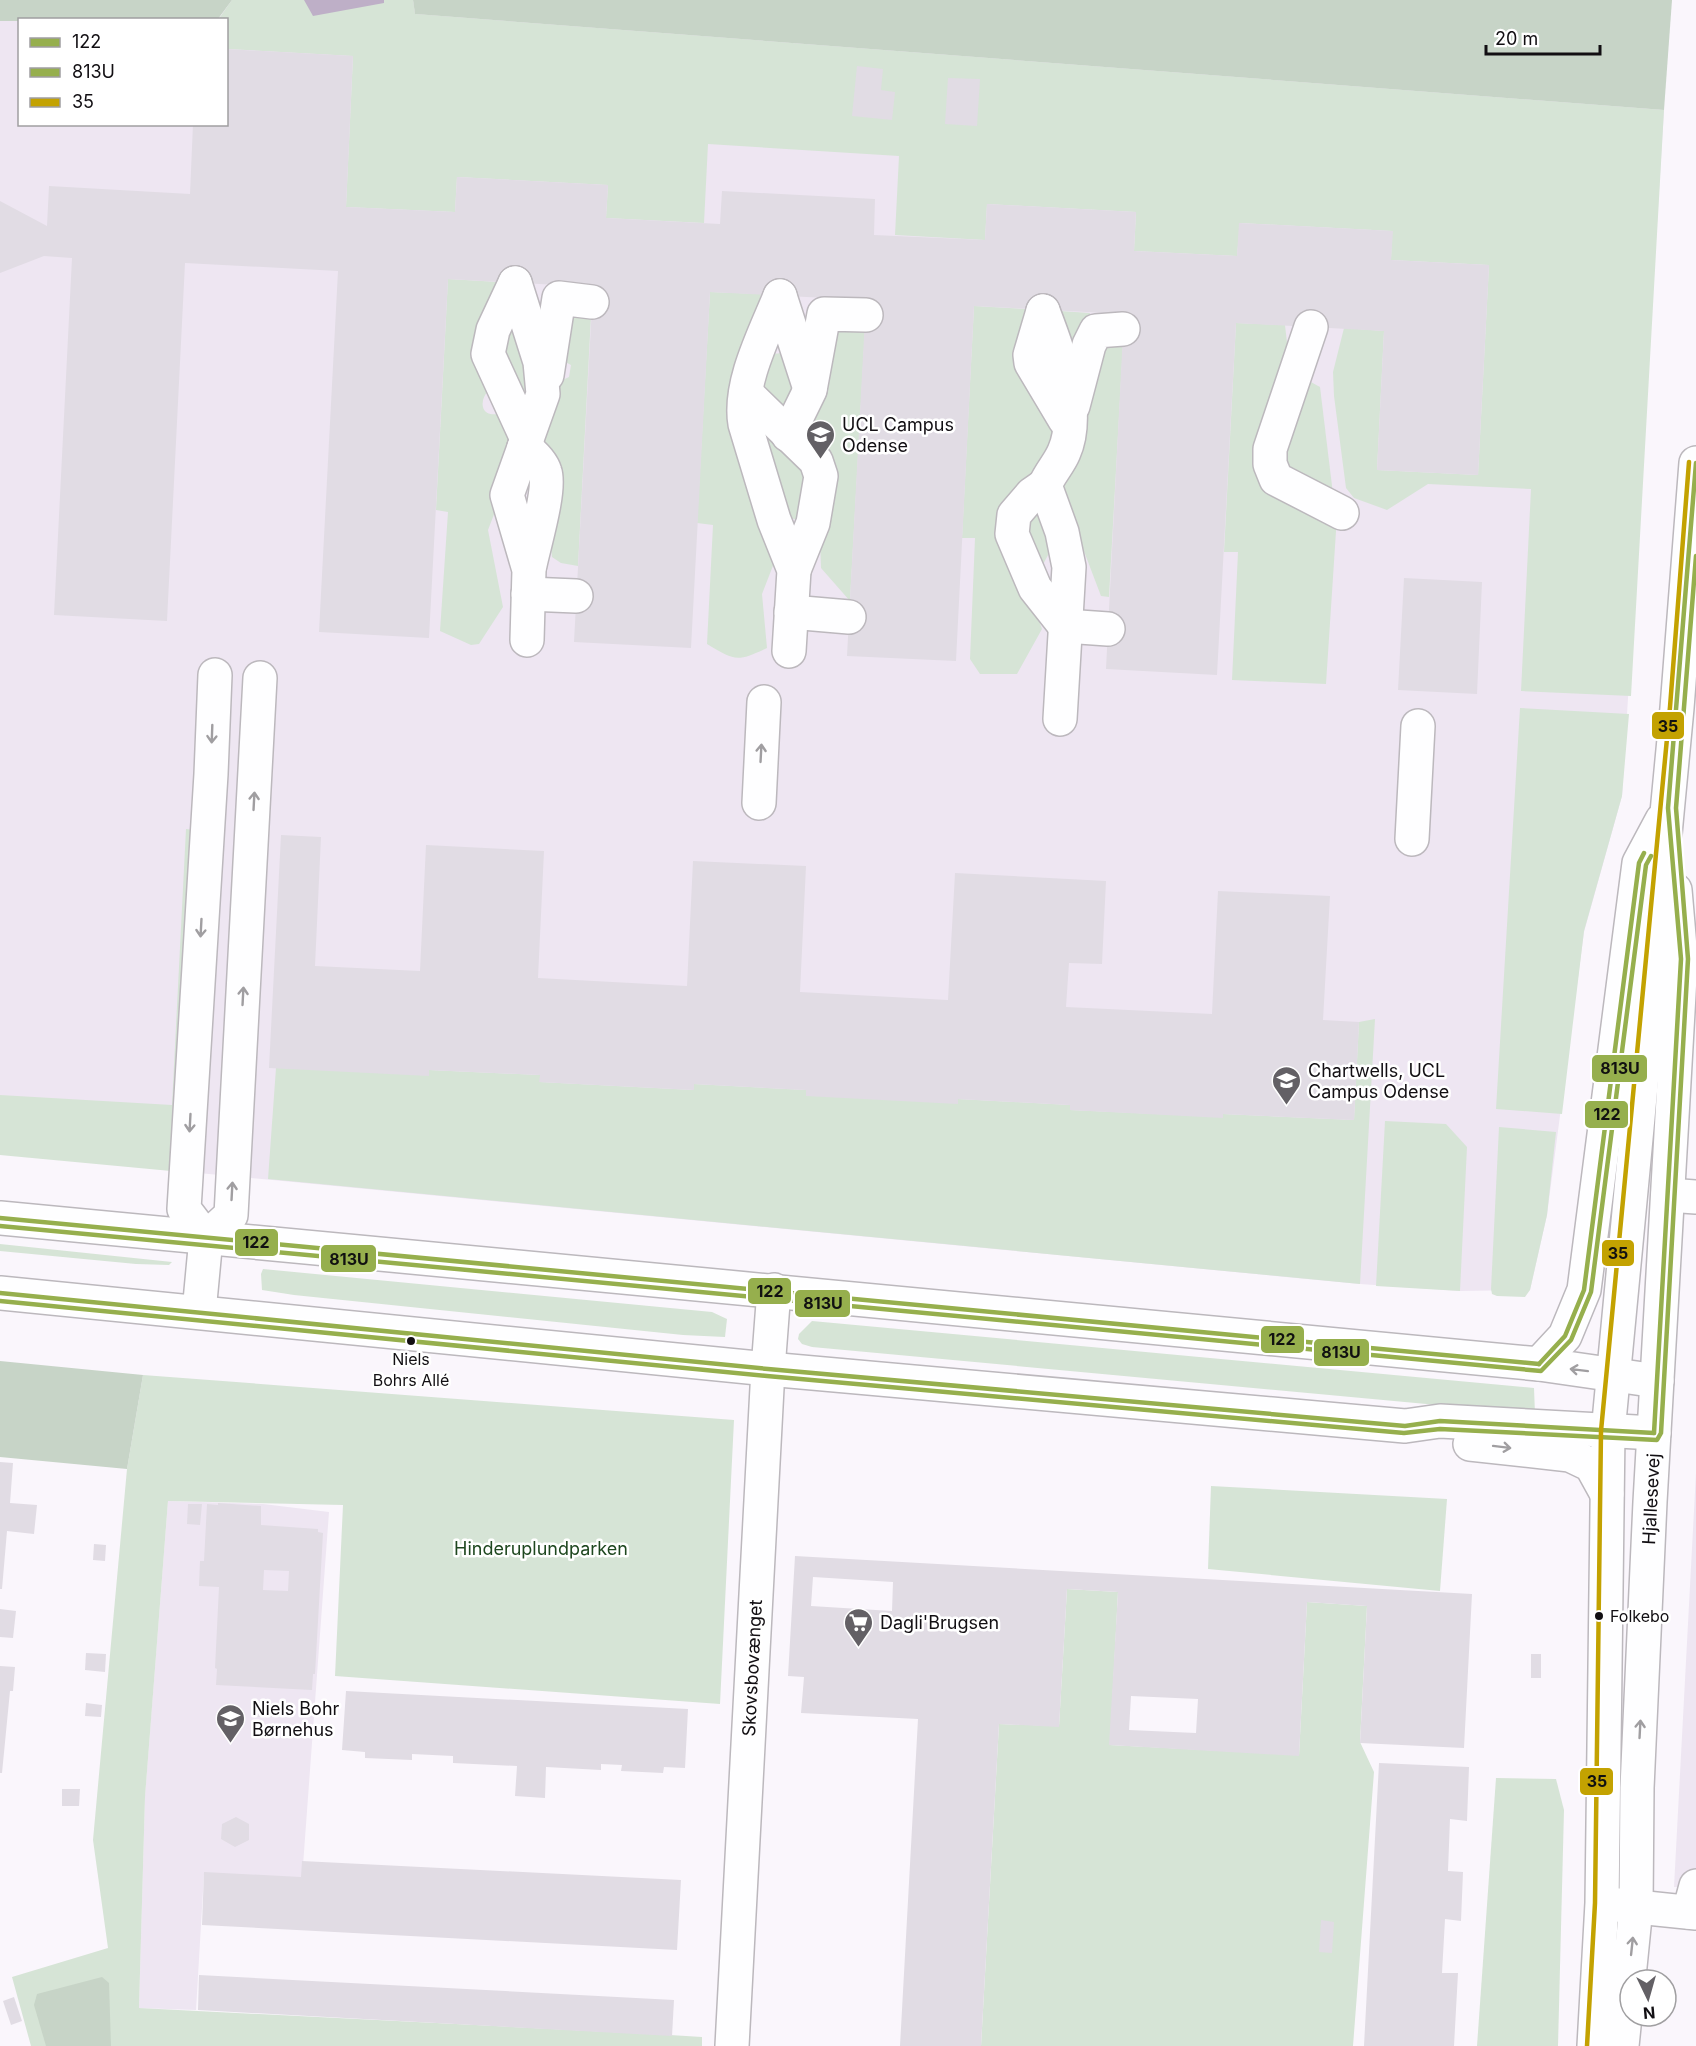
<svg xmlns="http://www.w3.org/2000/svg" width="1696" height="2046" viewBox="0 0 1696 2046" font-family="Inter,sans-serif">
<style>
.built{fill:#eee6f2}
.green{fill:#d6e4d6}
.forest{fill:#c7d4c7}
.water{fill:#beafc7}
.building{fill:#e1dce4;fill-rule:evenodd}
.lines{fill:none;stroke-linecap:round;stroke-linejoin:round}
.minor-casing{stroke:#bcb8bd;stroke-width:36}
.major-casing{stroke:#bcb8bd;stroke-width:36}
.minor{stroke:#fefeff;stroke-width:33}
.major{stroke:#fefeff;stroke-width:33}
.bus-1-casing{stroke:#fff;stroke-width:9}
.bus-2-casing{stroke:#fff;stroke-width:9}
.bus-3-casing{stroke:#fff;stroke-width:9}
.bus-1{stroke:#96af4d;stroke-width:4.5}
.bus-2{stroke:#96af4d;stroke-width:4.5}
.bus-3{stroke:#c3a201;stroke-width:4.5}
.oneway{stroke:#a09ea1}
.bus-dot{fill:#120f13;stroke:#fff;stroke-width:2}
.labels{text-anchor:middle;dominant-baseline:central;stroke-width:5;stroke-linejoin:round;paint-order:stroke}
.bus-label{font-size:16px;fill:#120f13;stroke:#fff}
.poi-label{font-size:18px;fill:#120f13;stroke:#fff;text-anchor:start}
.street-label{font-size:18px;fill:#120f13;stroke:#fff}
.park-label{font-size:18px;fill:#1e471f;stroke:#fff}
.line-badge{stroke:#fff;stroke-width:2}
.pale-badge-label{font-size:16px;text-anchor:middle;font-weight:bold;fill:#111}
</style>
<rect width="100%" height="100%" fill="#faf6fc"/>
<g class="built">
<polygon points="232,0 413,0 415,14 1664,110 1622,796 1584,932 1547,1215 1530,1290 1460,1291 1360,1284 0,1154 0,21 19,21 20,124 226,124 226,20 218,19"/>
<polygon points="1696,1473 1696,1888 1674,1887"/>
<polygon points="168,1501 263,1504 329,1512 302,1879 204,1874 196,2010 139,2008 145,1796"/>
</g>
<g class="green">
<polygon points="232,0 413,0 415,14 1664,110 1631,696 1521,691 1531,489 1428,484 1387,510 1354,498 1346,488 1334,396 1333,372 1344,328 1384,331 1377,470 1478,475 1489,265 1391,260 1392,231 1240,223 1237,256 1134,251 1136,212 987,204 985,240 895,235 899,156 708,144 704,223 606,218 608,185 457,177 455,212 346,207 353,56 227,49 226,20 218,20"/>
<path d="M448,279l51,3c-2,31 0,64 -4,95 -1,10 -15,18 -12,30 2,9 13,8 20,6l17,34 -32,83 15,77 -24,37 -8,1 -31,-14 8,-119 -12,-2z"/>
<path d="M710,292l51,2 -25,113 40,151 -14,36 5,54c-30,14 -32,13 -60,-4l6,-119 -16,-2z"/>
<polygon points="974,306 1027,309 1063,428 1009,537 1042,629 1017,674 980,674 970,659 975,538 962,538"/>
<polygon points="1060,311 1090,313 1086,348 1073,390"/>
<polygon points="561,313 591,316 578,566 561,563 552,557 550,539 557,460 554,455 537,452 550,386 569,377 571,365 554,356"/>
<polygon points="1236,323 1285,325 1291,378 1266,451 1337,516 1326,684 1232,680 1238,552 1224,552"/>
<polygon points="826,327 865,329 850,601 821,568 819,511 798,426"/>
<polygon points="504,331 520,333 528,336 527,423 494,336"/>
<polygon points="1123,344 1109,597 1101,596 1082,546 1073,533 1055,481 1092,348"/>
<polygon points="793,352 797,360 790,423 758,397 762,355"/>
<polygon points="1309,381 1320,387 1333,494 1281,479 1285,408"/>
<polygon points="755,415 811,463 801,521 787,517"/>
<polygon points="1032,499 1054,544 1041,568 1018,520"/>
<polygon points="1520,708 1629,714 1622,796 1584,931 1562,1114 1496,1109"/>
<polygon points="186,829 194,830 171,1171 0,1155 0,1095 172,1105"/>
<polygon points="1375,1019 1360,1284 268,1179 276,1068 429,1070 540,1075 540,1082 693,1090 694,1084 806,1090 958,1103 958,1099 1070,1105 1070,1110 1223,1117 1223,1114 1354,1120 1359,1022"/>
<polygon points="1385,1121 1446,1124 1467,1147 1460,1291 1376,1286"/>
<polygon points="1499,1127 1556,1132 1547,1215 1530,1290 1525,1297 1497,1296 1492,1294 1491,1289"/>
<polygon points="0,1244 172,1262 169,1265 136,1264 0,1251"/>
<polygon points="263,1269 712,1312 727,1319 725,1337 683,1335 294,1295 262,1290 261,1274"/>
<polygon points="812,1321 1534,1388 1535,1414 812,1347 802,1344 798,1339 799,1334"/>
<polygon points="143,1375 734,1420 720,1704 335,1676 343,1505 168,1501 145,1797 139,2008 670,2035 702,2037 702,2046 31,2046 12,1977 108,1948 93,1840 127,1469"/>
<polygon points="1211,1486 1447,1499 1440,1591 1208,1569"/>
<polygon points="1067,1589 1118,1592 1110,1745 1299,1755 1307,1602 1367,1606 1360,1742 1374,1772 1353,2046 981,2046 999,1724 1059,1726"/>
<polygon points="1496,1778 1556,1779 1564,1810 1558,2046 1477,2046"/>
</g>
<g class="forest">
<polygon points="0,0 232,0 218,19 20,20 19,21 0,21"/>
<polygon points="413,0 1672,0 1664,110 415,14"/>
<polygon points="0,1361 143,1375 127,1469 0,1457"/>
<polygon points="102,1977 109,1983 111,2046 46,2046 34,2005 37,1994"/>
</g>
<polygon class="water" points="304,0 384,0 384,3 313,16"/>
<g class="building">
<polygon points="226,49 353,56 346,207 455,212 457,177 608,185 606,218 720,224 722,191 875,199 874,235 985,240 987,204 1136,212 1134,251 1237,256 1239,223 1393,231 1391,260 1489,265 1478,475 1377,470 1384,331 1236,323 1217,675 1106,669 1124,314 974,306 956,661 847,656 866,300 710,292 691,648 574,642 593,287 448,279 429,638 319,632 338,271 185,263 167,621 54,615 72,258 44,256 0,273 0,201 47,226 49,186 190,194 193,124 226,124"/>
<polygon points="857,66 883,69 881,90 895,92 892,120 852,116"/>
<polygon points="948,78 980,79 977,126 945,124"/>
<polygon points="1404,578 1482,582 1477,694 1398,690"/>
<polygon points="281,835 321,837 315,966 420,971 426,845 544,851 538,978 687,986 693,861 806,866 800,992 948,1000 955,873 1106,881 1102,964 1069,963 1066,1007 1212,1014 1218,891 1330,896 1323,1020 1359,1022 1354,1120 1223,1114 1223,1118 1070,1110 1070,1105 958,1099 958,1104 806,1096 806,1090 694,1084 694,1090 539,1082 540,1075 429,1070 429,1076 269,1068"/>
<polygon points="0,1462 13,1463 10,1503 37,1505 34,1534 7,1531 2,1589 0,1589"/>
<path d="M218,1503l43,3v19l57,4v3l5,1 -8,141h-2l-1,16 -96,-5 1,-16 -2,-1 4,-81 -20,-1 1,-25h4l3,-57 11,1zM264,1570l25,1 -1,20 -25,-1z"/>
<polygon points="188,1504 202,1504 200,1525 187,1524"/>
<polygon points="94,1544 106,1545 105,1561 93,1560"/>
<path d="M795,1556l677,38 -8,154 -104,-5 7,-137 -60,-4 -8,154 -190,-11 9,-153 -51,-3 -8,138 -60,-3 -18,322h-81l18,-327 -117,-6 3,-36 -16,-1zM813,1577l80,5 -1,29 -81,-5zM1131,1696l67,3 -2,34 -67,-3z"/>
<polygon points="0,1609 16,1611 13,1638 0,1637"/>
<polygon points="86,1653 106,1654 105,1672 85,1670"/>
<rect x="1531" y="1654" width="10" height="24"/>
<polygon points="0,1666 15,1667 13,1691 10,1691 2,1773 0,1773"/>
<polygon points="346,1691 688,1709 685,1768 664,1767 663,1773 621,1771 622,1765 601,1764 601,1770 546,1767 545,1798 515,1796 517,1766 453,1763 453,1756 412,1754 412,1760 365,1758 365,1752 342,1750"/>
<polygon points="256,1702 271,1702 272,1717 257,1717"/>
<polygon points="86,1703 102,1705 101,1717 85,1716"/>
<polygon points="1379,1763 1469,1767 1467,1821 1450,1819 1448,1871 1463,1872 1461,1921 1445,1919 1442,1973 1458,1973 1454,2046 1364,2046"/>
<polygon points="62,1789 80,1789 79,1806 62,1806"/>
<polygon points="236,1817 249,1824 249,1840 235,1847 221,1839 222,1824"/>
<polygon points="302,1861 681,1880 677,1950 202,1925 204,1872 301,1877"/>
<polygon points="1321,1920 1334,1922 1332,1953 1319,1952"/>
<polygon points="199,1975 674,2000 672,2036 198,2010"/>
<polygon points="14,1997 22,2021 11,2025 3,2001"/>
</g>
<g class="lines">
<defs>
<g id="minor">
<polyline points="515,283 540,362 543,394 507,495 529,570 527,640"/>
<polyline points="515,283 493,330 488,354 527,439"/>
<path d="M780,296c-15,37 -42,88 -35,128l29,96 20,50 -5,81"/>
<polyline points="780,296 810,389"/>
<path d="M1043,311c15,39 39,100 21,141 -5,12 -14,21 -19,33l17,47 7,35 -9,152"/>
<polyline points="1043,311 1030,355 1031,363 1065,420"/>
<polyline points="1311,327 1270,449 1270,464 1276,479 1342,513"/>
<polyline points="547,375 559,298 592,302"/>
<polyline points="746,393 816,461 821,476 813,523 794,570"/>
<polyline points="1073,406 1089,345 1096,331 1123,329"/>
<polyline points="788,435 810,390 824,314 866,315"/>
<path d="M524,447c8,6 18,15 21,25 6,17 -11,73 -15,93"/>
<polyline points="1045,485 1032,494 1014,515 1012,534 1035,588 1065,626 1108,629"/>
<polyline points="528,594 576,596"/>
<polyline points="791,612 849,617"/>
<polyline points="759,803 764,702"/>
<polyline points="1412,839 1418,726"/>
<polyline points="1668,1195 1696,1197"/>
<polyline points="0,1218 1539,1364 1657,1381"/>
<polyline points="206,1238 231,1215 260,678"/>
<polyline points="0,1293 768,1369 1405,1426 1440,1421 1654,1433"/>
<polyline points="199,1312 206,1238 184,1209 211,774 215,675"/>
<polyline points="1470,1444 1570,1455 1591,1465 1607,1494"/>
<polyline points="1608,1904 1696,1913"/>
<polyline points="1689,1912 1696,1886"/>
<polyline points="732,2046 768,1369 774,1290"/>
</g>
<g id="major">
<polyline points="1539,1364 1565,1336 1584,1290 1639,863 1662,820"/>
<polyline points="1594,2046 1602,1903 1608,1432 1677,708 1696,463"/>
<polyline points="1622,2046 1636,1907 1637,1788 1650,1502 1681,959 1675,890"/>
</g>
</defs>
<use href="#minor" class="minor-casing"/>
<use href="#major" class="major-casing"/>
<use href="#minor" class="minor"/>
<use href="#major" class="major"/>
<defs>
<g id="bus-1">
<polyline points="0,1218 1539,1364"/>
<polyline points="0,1293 768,1369 1405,1426 1440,1421 1654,1433"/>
<polyline points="1539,1364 1565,1336 1584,1290 1639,863 1644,853"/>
<polyline points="1654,1433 1681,959 1668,808 1696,463"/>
</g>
<g id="bus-2">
<polyline points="0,1226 1541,1371 1571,1340 1591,1292 1646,865 1651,856"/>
<polyline points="0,1301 767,1376 1404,1433 1440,1429 1657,1440 1661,1433 1688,959 1676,808 1696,556"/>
</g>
<polyline id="bus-3" points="1587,2046 1595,1903 1601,1431 1670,707 1689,462"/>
</defs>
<use href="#bus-1" class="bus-1-casing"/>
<use href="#bus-2" class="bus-2-casing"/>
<use href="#bus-3" class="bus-3-casing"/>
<use href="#bus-1" class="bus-1"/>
<use href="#bus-2" class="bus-2"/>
<use href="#bus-3" class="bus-3"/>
</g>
<defs><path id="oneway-shaft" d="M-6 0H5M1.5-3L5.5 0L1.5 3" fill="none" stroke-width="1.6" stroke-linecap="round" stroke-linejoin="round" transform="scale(1.5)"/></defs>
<g class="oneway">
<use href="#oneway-shaft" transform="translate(212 734) rotate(92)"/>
<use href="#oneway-shaft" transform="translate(761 753) rotate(-87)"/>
<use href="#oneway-shaft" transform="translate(254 801) rotate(-87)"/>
<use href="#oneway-shaft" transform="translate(201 928) rotate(93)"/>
<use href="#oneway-shaft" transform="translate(243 996) rotate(-87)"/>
<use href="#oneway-shaft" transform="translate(190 1123) rotate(93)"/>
<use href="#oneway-shaft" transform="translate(232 1191) rotate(-87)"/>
<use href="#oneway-shaft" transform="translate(1579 1370) rotate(-173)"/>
<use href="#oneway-shaft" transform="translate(1502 1447) rotate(7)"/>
<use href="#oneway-shaft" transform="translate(1640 1729) rotate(-87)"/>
<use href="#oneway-shaft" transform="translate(1632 1946) rotate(-84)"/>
</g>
<defs>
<symbol id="university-pin" viewBox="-11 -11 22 30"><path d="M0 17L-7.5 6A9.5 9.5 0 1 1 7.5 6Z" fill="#636065" stroke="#fff"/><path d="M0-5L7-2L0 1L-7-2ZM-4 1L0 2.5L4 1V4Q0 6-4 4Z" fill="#fff"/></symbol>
<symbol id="school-pin" viewBox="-11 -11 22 30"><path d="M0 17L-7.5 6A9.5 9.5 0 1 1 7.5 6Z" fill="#636065" stroke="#fff"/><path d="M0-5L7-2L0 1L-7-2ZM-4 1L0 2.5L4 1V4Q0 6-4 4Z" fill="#fff"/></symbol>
<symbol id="supermarket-pin" viewBox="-11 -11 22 30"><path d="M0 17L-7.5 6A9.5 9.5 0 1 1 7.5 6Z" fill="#636065" stroke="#fff"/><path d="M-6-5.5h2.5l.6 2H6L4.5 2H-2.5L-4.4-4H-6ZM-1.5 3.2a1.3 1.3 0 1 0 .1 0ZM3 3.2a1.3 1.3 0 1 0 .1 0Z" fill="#fff"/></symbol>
</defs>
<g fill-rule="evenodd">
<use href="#university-pin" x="804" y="418" width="33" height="45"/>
<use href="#school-pin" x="1270" y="1064" width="33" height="45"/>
<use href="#supermarket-pin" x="842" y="1606" width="33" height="45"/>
<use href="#school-pin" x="214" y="1702" width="33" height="45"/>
</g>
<g class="bus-dot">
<circle cx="411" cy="1341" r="5"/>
<circle cx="1599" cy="1616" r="5"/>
</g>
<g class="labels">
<g class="bus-label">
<text x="411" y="1359">Niels<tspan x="411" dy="21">Bohrs Allé</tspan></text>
<text x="1610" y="1616" text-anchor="start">Folkebo</text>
</g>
<g class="poi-label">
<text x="842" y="424">UCL Campus<tspan x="842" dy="21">Odense</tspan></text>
<text x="1308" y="1070">Chartwells, UCL<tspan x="1308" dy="21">Campus Odense</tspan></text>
<text x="880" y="1622">Dagli'Brugsen</text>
<text x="252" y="1708">Niels Bohr<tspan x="252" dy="21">Børnehus</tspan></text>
</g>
<g class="street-label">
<text transform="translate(1651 1499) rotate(-87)">Hjallesevej</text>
<text transform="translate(752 1668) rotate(-87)">Skovsbovænget</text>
</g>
<g class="park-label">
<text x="541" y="1548">Hinderuplundparken</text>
</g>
</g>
<g class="line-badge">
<rect x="1651" y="711" width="34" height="29" rx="6" fill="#c3a201"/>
<rect x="1591" y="1054" width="57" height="29" rx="6" fill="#96af4d"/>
<rect x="1584" y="1100" width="45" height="29" rx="6" fill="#96af4d"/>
<rect x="234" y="1228" width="45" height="29" rx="6" fill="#96af4d"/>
<rect x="1601" y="1239" width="34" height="28" rx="6" fill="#c3a201"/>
<rect x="320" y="1244" width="57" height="29" rx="6" fill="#96af4d"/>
<rect x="747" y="1277" width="45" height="28" rx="6" fill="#96af4d"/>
<rect x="794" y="1289" width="57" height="29" rx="6" fill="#96af4d"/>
<rect x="1260" y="1325" width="45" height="29" rx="6" fill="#96af4d"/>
<rect x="1313" y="1338" width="57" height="29" rx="6" fill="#96af4d"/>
<rect x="1579" y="1767" width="35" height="29" rx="6" fill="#c3a201"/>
</g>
<g class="pale-badge-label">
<text x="1668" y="732">35</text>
<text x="1620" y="1074">813U</text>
<text x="1607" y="1120">122</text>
<text x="256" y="1248">122</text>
<text x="1618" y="1259">35</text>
<text x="349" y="1265">813U</text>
<text x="770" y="1297">122</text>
<text x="823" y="1309">813U</text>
<text x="1282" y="1345">122</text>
<text x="1341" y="1358">813U</text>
<text x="1597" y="1787">35</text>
</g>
<rect x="18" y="18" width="210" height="108" fill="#ffffff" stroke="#a09fa1" stroke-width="1.5"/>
<rect x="30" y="38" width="30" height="9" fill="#96af4d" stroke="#a09fa1" stroke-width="1.5"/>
<text x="72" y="48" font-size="18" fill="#120f13">122</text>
<rect x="30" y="68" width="30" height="9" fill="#96af4d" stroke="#a09fa1" stroke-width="1.5"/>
<text x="72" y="78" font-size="18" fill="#120f13">813U</text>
<rect x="30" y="98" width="30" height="9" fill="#c3a201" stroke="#a09fa1" stroke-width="1.5"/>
<text x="72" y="108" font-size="18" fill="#120f13">35</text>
<g transform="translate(1648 1998) rotate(175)"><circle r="28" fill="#ffffff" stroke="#a09fa1" stroke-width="1.5"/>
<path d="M0-4.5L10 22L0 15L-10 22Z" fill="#636065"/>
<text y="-9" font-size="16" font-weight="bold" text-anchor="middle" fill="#120f13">N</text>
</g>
<path d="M1486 45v9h114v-9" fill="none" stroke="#120f13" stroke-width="3"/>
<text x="1495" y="45" font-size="18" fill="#120f13" stroke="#ffffff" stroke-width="4.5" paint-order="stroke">20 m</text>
</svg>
